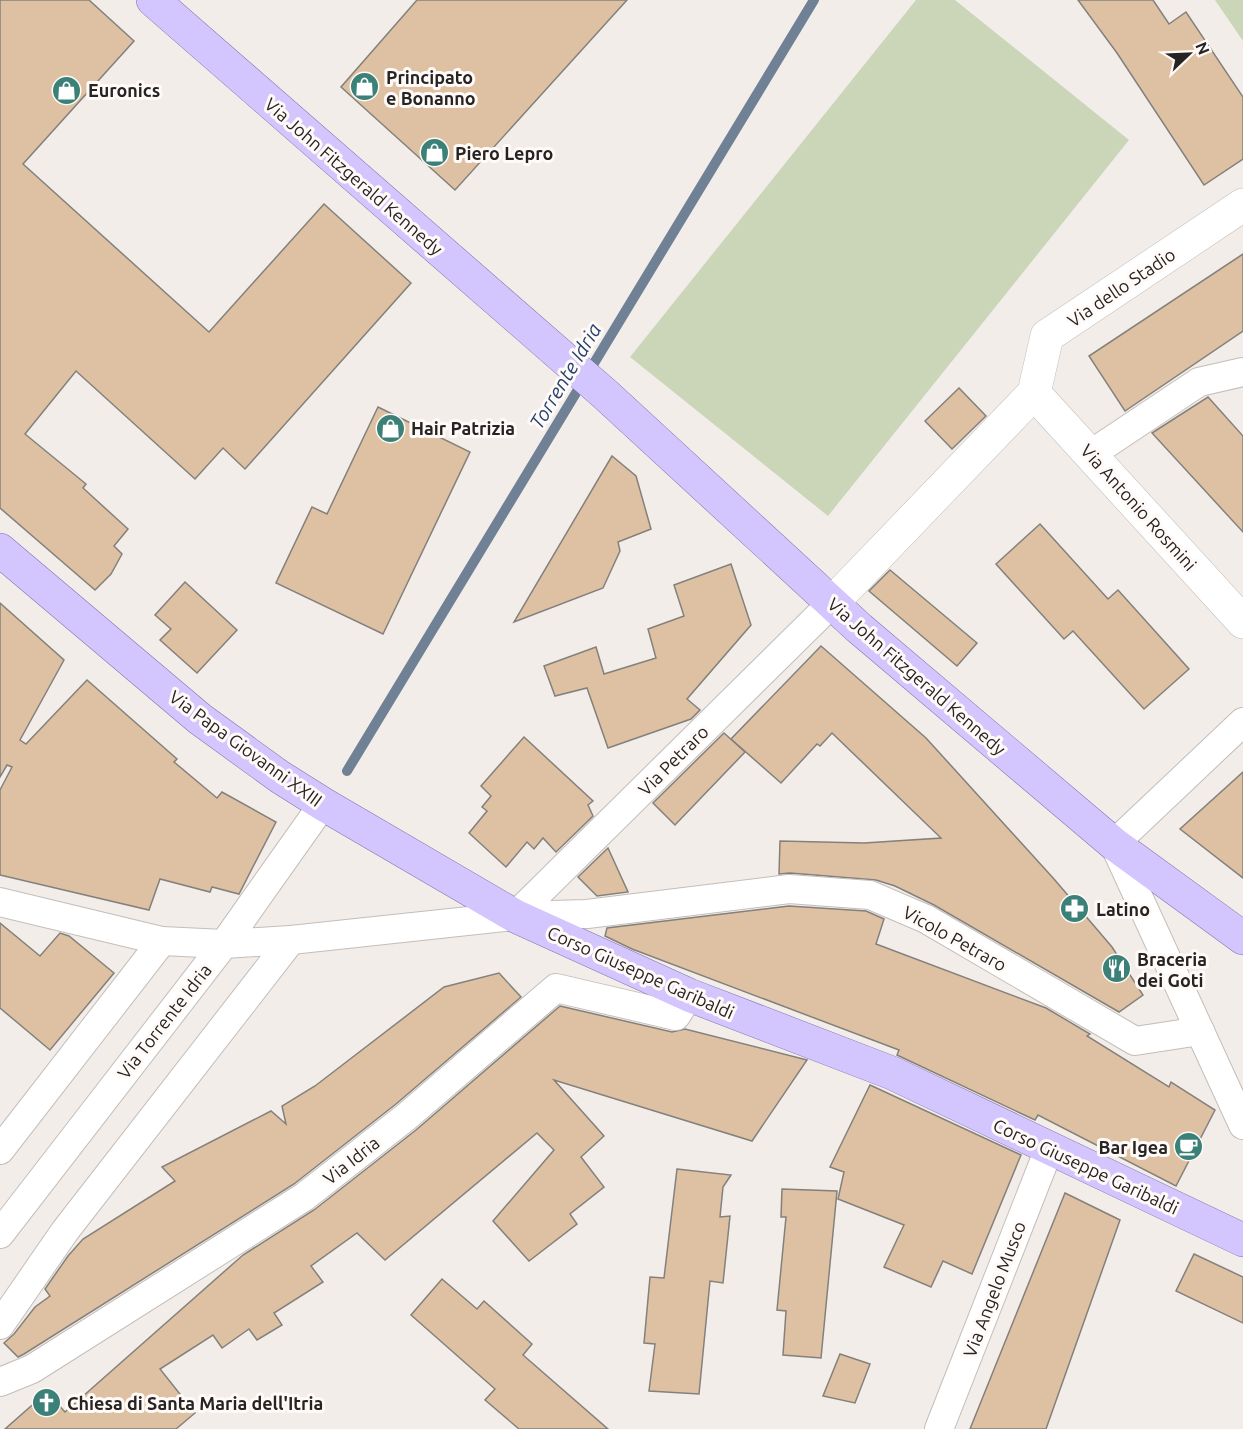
<svg xmlns="http://www.w3.org/2000/svg" width="1243" height="1429" viewBox="0 0 1243 1429" font-family="Ubuntu,sans-serif">
<style>
.green{fill:#cbd6b9}
.lines{fill:none;stroke-linecap:round;stroke-linejoin:round}
.stream{stroke:#708095;stroke-width:10}
.building{fill:#dec1a3;stroke:#84807c;stroke-width:1.5}
.street-casing{stroke:#c4beba;stroke-width:30}
.secondary-casing{stroke:#c4beba;stroke-width:34}
.primary-casing{stroke:#8373b0;stroke-width:34}
.street{stroke:#fff;stroke-width:28}
.secondary{stroke:#fff;stroke-width:33}
.primary{stroke:#d3c5fd;stroke-width:33}
.labels{text-anchor:middle;dominant-baseline:central;stroke-width:6;stroke-linejoin:round;paint-order:stroke}
.poi-label{font-size:18px;font-weight:bold;fill:#262423;stroke:#fffaf7;text-anchor:start}
.street-label{font-size:18px;fill:#262423;stroke:#fffaf7}
.water-label{font-size:20px;font-style:italic;fill:#23446f;stroke:#fffaf7}
</style>
<rect width="100%" height="100%" fill="#f2ede9"/>
<g class="green">
<polygon points="916,0 955,0 1129,140 828,516 630,357"/>
<polygon points="1215,0 1243,0 1243,41"/>
</g>
<g class="lines">
<polyline class="stream" points="347,771 814,0"/>
</g>
<g class="building">
<polygon points="0,0 89,0 134,41 23,164 209,332 324,204 411,283 245,469 223,448 195,479 76,371 25,434 86,484 83,488 128,529 114,546 122,554 111,574 95,590 0,508"/>
<polygon points="417,0 627,0 455,190 341,87"/>
<polygon points="1078,0 1153,0 1169,24 1186,12 1243,97 1243,159 1204,185 1117,53"/>
<polygon points="1243,254 1243,331 1125,411 1089,356"/>
<polygon points="959,388 986,416 952,449 925,421"/>
<polygon points="1208,397 1243,436 1243,532 1152,433"/>
<polygon points="378,407 470,452 383,634 276,583 312,507 327,514"/>
<polygon points="612,456 636,476 651,529 618,542 620,551 603,588 514,622"/>
<polygon points="1040,524 1108,599 1118,590 1189,669 1144,709 1073,631 1064,639 996,564"/>
<polygon points="731,564 751,625 687,699 700,710 691,719 608,748 587,688 555,696 544,666 596,647 604,674 656,658 648,629 684,616 674,585"/>
<polygon points="890,570 977,643 957,666 869,591"/>
<polygon points="185,582 237,630 197,673 160,640 171,629 155,615"/>
<polygon points="0,603 64,660 20,740 26,744 87,680 177,759 174,762 217,798 222,792 276,822 239,894 212,887 210,892 160,879 149,910 0,875 0,790 12,767 7,765 0,777"/>
<polygon points="821,646 926,738 1054,879 1112,947 1143,995 1119,1012 934,905 895,886 876,880 790,873 779,874 780,841 864,843 941,838 832,733 820,746 817,744 781,783 731,739"/>
<polygon points="724,733 745,752 675,825 653,803"/>
<polygon points="524,737 593,801 588,805 593,816 556,852 543,838 534,849 527,842 506,867 469,833 487,811 482,807 491,796 481,786"/>
<polygon points="1243,772 1243,878 1180,829"/>
<polygon points="608,848 628,892 597,896 578,877"/>
<polygon points="789,906 866,911 884,919 876,944 1046,1008 1090,1034 1087,1036 1169,1087 1171,1082 1215,1110 1176,1186 1038,1115 1035,1120 897,1055 899,1050 632,949 605,936 607,928"/>
<polygon points="0,923 40,956 60,933 69,936 114,973 50,1050 0,1008"/>
<polygon points="499,973 521,997 396,1104 294,1184 24,1354 18,1357 4,1343 14,1334 35,1307 50,1296 45,1289 68,1256 83,1239 175,1181 162,1167 271,1111 286,1124 282,1106 315,1086 444,987"/>
<polygon points="560,1006 672,1032 685,1029 807,1060 752,1141 554,1080 604,1136 581,1157 604,1187 570,1214 577,1224 529,1261 493,1221 554,1150 537,1133 385,1260 357,1233 311,1266 323,1282 274,1313 282,1325 257,1340 249,1329 222,1348 213,1335 160,1369 195,1413 176,1429 5,1429 47,1392 65,1412 243,1255 314,1210 416,1130"/>
<polygon points="870,1085 1021,1155 972,1274 943,1261 931,1287 884,1267 904,1225 838,1199 844,1172 830,1167"/>
<polygon points="677,1169 731,1175 723,1187 720,1217 730,1216 723,1283 710,1281 699,1394 649,1391 655,1344 644,1343 650,1277 664,1278"/>
<polygon points="782,1189 837,1191 821,1358 783,1355 786,1311 777,1310 786,1217 781,1217"/>
<polygon points="1065,1193 1120,1220 1046,1429 970,1429"/>
<polygon points="1194,1254 1243,1277 1243,1323 1176,1291"/>
<polygon points="442,1279 477,1309 484,1301 532,1344 523,1355 608,1429 519,1429 485,1400 495,1389 411,1315"/>
<polygon points="840,1354 870,1364 855,1403 823,1396"/>
</g>
<g class="lines">
<defs>
<g id="street">
<polyline points="1091,454 1199,382 1243,372"/>
<polyline points="1243,722 1114,844 1243,1125"/>
<polyline points="0,902 162,941 224,944 291,940 515,916 587,914 789,889 870,895 926,919 1135,1041 1200,1031"/>
<polyline points="515,916 832,603"/>
<polyline points="0,1150 162,941"/>
<polyline points="0,1234 224,944 323,804"/>
<polyline points="0,1325 65,1231 291,940"/>
<polyline points="0,1382 32,1369 304,1197 406,1117 556,988 676,1016 689,995"/>
<polyline points="939,1429 1049,1149"/>
</g>
<g id="secondary">
<polyline points="1034,393 1243,622"/>
<polyline points="1034,393 1047,336 1243,205"/>
<polyline points="832,603 1034,393"/>
</g>
<g id="primary">
<polyline points="153,0 606,395 859,628 1114,844 1243,938"/>
<polyline points="0,550 200,719 280,777 323,804 515,916 689,995 892,1073 1243,1240"/>
</g>
</defs>
<use href="#street" class="street-casing"/>
<use href="#secondary" class="secondary-casing"/>
<use href="#primary" class="primary-casing"/>
<use href="#street" class="street"/>
<use href="#secondary" class="secondary"/>
<use href="#primary" class="primary"/>
</g>
<defs>
<symbol id="shop-disc" viewBox="-11 -11 22 22"><circle r="9.5" fill="#3b8178" stroke="#fffaf7"/><path d="M-5-2.5h2.3a2.7 3.5 0 0 1 5.4 0H5L5.5 6h-11ZM-1.5-2.5h3a1.5 2.3 0 0 0-3 0Z" fill="#fff"/></symbol>
<symbol id="pharmacy-disc" viewBox="-11 -11 22 22"><circle r="9.5" fill="#3b8178" stroke="#fffaf7"/><path d="M-2-6h4v4h4v4h-4v4h-4v-4h-4v-4h4Z" fill="#fff"/></symbol>
<symbol id="restaurant-disc" viewBox="-11 -11 22 22"><circle r="9.5" fill="#3b8178" stroke="#fffaf7"/><path d="M-5-6h1v4h1v-4h1v4h1v-4h1v5L-1.5 .5V6h-2V.5L-5-1ZM5-6V6H3V1.5H1.5Q1.5-4 5-6Z" fill="#fff"/></symbol>
<symbol id="cafe-disc" viewBox="-11 -11 22 22"><circle r="9.5" fill="#3b8178" stroke="#fffaf7"/><path d="M-5.5-4.5H6V0H3Q3 3.5 0 3.5H-2.5Q-5.5 3.5-5.5 0ZM3-3.2v2h1.7v-2ZM-6 4.5H4V6H-6Z" fill="#fff"/></symbol>
<symbol id="church-disc" viewBox="-11 -11 22 22"><circle r="9.5" fill="#3b8178" stroke="#fffaf7"/><path d="M-1.2-6h2.4v3.5h3.3v2.4h-3.3V6h-2.4V-.1h-3.3v-2.4h3.3Z" fill="#fff"/></symbol>
</defs>
<g fill-rule="evenodd">
<use href="#shop-disc" x="348" y="70" width="33" height="33"/>
<use href="#shop-disc" x="50" y="74" width="33" height="33"/>
<use href="#shop-disc" x="418" y="136" width="33" height="33"/>
<use href="#shop-disc" x="374" y="412" width="33" height="33"/>
<use href="#pharmacy-disc" x="1058" y="892" width="33" height="33"/>
<use href="#restaurant-disc" x="1100" y="952" width="33" height="33"/>
<use href="#cafe-disc" x="1172" y="1130" width="33" height="33"/>
<use href="#church-disc" x="30" y="1386" width="33" height="33"/>
</g>
<g class="labels">
<g class="poi-label">
<text x="386" y="77">Principato<tspan x="386" dy="21">e Bonanno</tspan></text>
<text x="88" y="90">Euronics</text>
<text x="455" y="153">Piero Lepro</text>
<text x="411" y="428">Hair Patrizia</text>
<text x="1096" y="909">Latino</text>
<text x="1137" y="959">Braceria<tspan x="1137" dy="21">dei Goti</tspan></text>
<text x="1168" y="1147" text-anchor="end">Bar Igea</text>
<text x="67" y="1403">Chiesa di Santa Maria dell'Itria</text>
</g>
<g class="street-label">
<text transform="translate(354 176) rotate(41)">Via John Fitzgerald Kennedy</text>
<text transform="translate(1121 287) rotate(-34)">Via dello Stadio</text>
<text transform="translate(1139 507) rotate(48)">Via Antonio Rosmini</text>
<text transform="translate(917 676) rotate(41)">Via John Fitzgerald Kennedy</text>
<text transform="translate(246 748) rotate(36)">Via Papa Giovanni XXIII</text>
<text transform="translate(673 760) rotate(-45)">Via Petraro</text>
<text transform="translate(955 938) rotate(29)">Vicolo Petraro</text>
<text transform="translate(641 972) rotate(24)">Corso Giuseppe Garibaldi</text>
<text transform="translate(164 1021) rotate(-52)">Via Torrente Idria</text>
<text transform="translate(351 1160) rotate(-38)">Via Idria</text>
<text transform="translate(1086 1166) rotate(25)">Corso Giuseppe Garibaldi</text>
<text transform="translate(994 1289) rotate(-69)">Via Angelo Musco</text>
</g>
<g class="water-label">
<text transform="translate(565 376) rotate(-59)">Torrente Idria</text>
</g>
</g>
<g transform="translate(1189 54) rotate(67)" stroke="#fffaf7" stroke-width="4.5" paint-order="stroke">
<path d="M0-4.5L10 22L0 15L-10 22Z" fill="#262423"/>
<text y="-9" font-size="16" font-weight="bold" text-anchor="middle" fill="#262423">N</text>
</g>
</svg>
